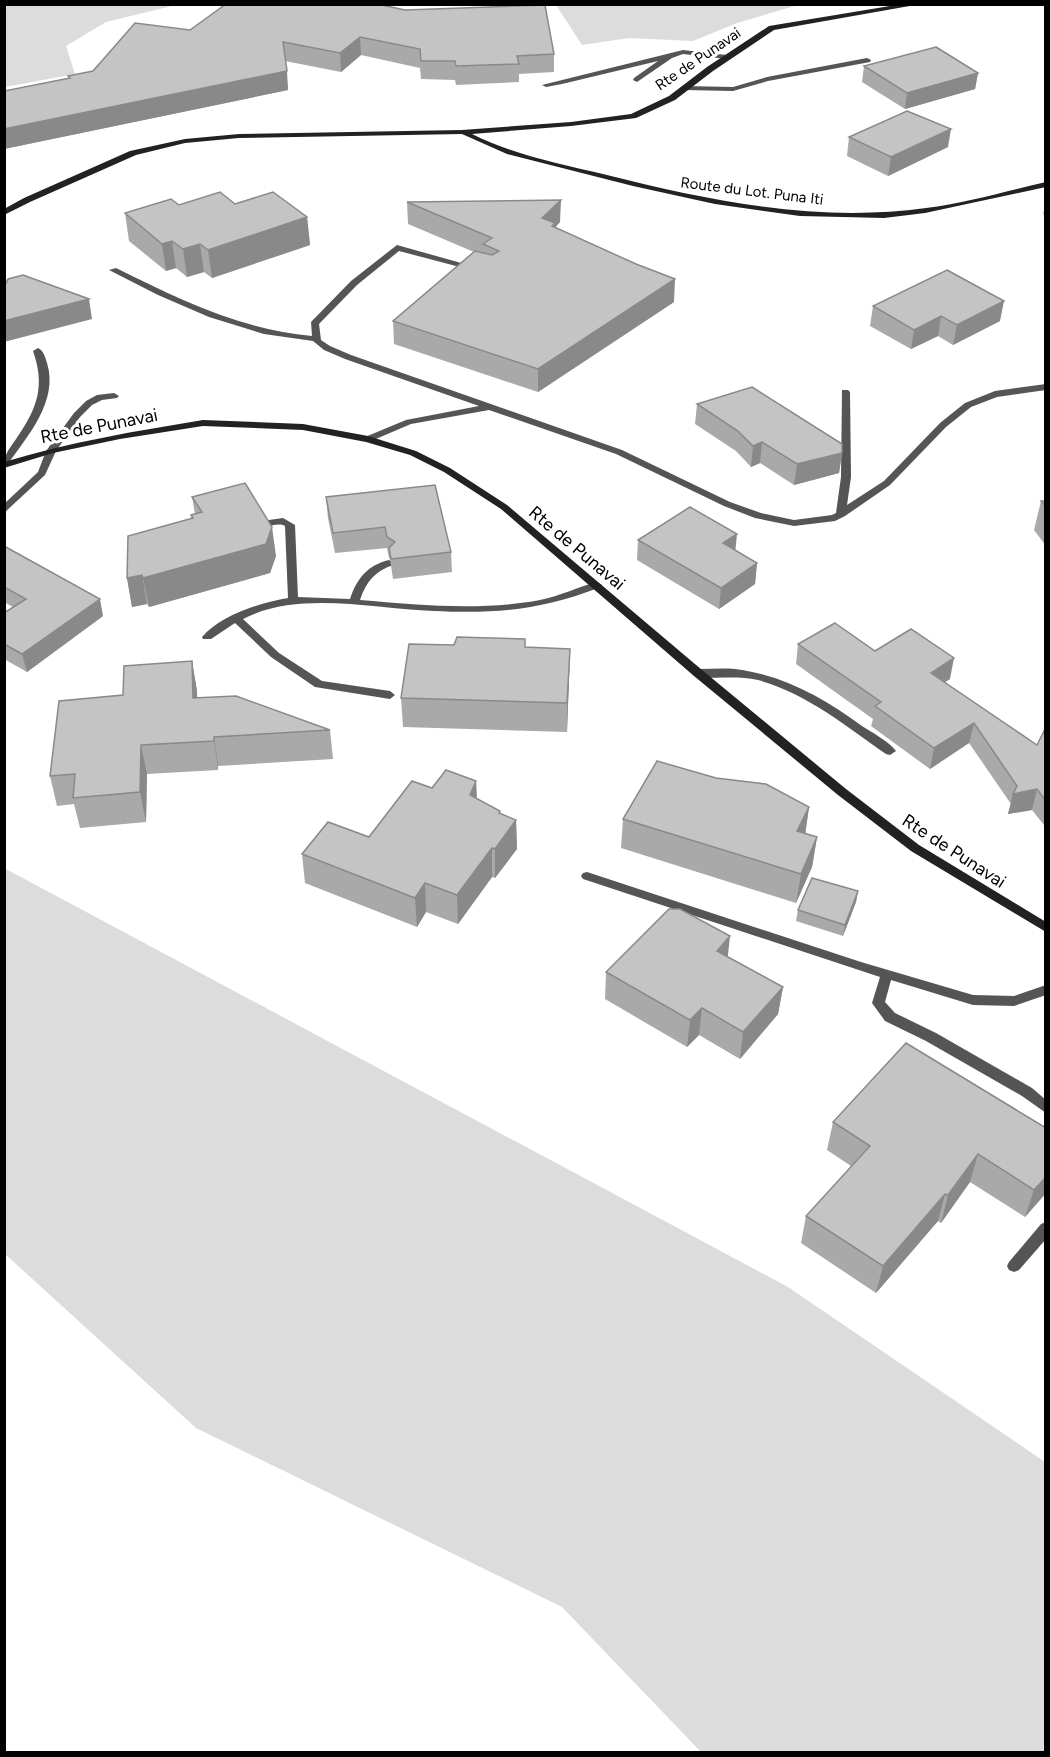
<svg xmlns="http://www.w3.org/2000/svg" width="1050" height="1757" viewBox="0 0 1050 1757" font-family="Figtree,sans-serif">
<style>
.green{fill:#dcdcdc}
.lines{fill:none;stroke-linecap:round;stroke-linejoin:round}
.minor{fill:#555;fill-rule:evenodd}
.secondary{fill:#222;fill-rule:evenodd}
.wall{fill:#a9a9a9}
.shaded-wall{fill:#898989}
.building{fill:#c4c4c4;stroke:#898989;stroke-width:1.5}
.labels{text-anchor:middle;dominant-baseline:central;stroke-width:6;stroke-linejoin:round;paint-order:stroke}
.far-street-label{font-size:15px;fill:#000;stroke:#fff}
.street-label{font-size:18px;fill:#000;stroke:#fff}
</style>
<rect width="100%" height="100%" fill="#fff"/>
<g class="green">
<polygon points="5,4 176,4 176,5 106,22 66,46 75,74 5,87"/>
<polygon points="556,5 798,5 737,23 693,41 629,38 582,45"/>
<polygon points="4,868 788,1287 1045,1462 1045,1752 701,1752 562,1607 196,1428 5,1254"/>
</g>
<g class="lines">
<g class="minor">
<polygon points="683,50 727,55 731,57 727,59 683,54 672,58 637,82 633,80 634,78 658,61 562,84 546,87 542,85"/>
<polygon points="867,58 871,60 870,62 768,81 733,91 684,90 680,88 684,86 733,87 767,77"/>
<path d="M397,245l82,23 -4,3 -76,-20 -42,34 -38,39 2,16 9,6 21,9 271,95 108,52 31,11 33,7 38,-5 4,-2 5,-36 1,-87h6l2,2 1,85 -4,28 37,-24 56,-58 25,-20 30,-12 51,-7v6l-49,7 -26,10 -25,20 -56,58 -45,31 -10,5 -41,5 -39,-8 -31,-12 -108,-52 -127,-44 -78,14 -40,17h-6v-4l41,-17 73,-14 -134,-47 -21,-9 -11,-9 -49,-7 -55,-17 -51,-22 -49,-25 7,-2c63,31 125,62 196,68l-1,-14 40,-41z"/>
<path d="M38,348c6,3 7,9 9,15 12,38 -20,74 -40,102l-3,1c0,-13 7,-19 14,-30 20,-29 27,-51 15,-85z"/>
<polygon points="114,393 119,396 117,398 102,400 92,405 80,417 56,451 45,475 4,513 4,504 38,472 46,451 74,413 86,401 97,395"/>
<path d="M283,518l12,7 3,72 52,2c7,-21 18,-34 39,-39l5,3 -1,2c-18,6 -27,17 -33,35 59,5 121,11 180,0 20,-4 38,-13 57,-18l5,3 -1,2c-60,23 -104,27 -167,24 -61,-2 -135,-21 -191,8l36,34 43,28 68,10 5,4 -5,4 -75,-12 -44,-30 -36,-34 -24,16h-8l-1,-2c19,-22 57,-34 86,-39l-3,-72c-9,-5 -20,5 -28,-2l5,-3z"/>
<path d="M698,669c12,0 25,-1 37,0 48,6 89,29 127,57 11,7 26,15 34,25l-6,4 -4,-1c-40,-28 -80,-61 -128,-74 -22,-5 -44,0 -64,-4l-1,-3 1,-3z"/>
<polygon points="587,872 861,962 973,995 1014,996 1046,985 1046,995 1014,1006 973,1005 891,980 885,1002 895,1013 936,1033 1032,1088 1046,1100 1046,1113 1022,1096 926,1041 885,1021 872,1003 880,977 583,879 581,876 583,873"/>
<polygon points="1046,1222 1046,1239 1019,1270 1014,1272 1009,1270 1007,1266 1009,1262 1041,1224"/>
</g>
<g class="secondary">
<path d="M902,4h19l-147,26 -61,41 -38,29 -39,18 -65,8 -99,8c42,21 89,30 135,41 103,26 211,48 319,33 40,-5 80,-17 120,-26v5l-121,26 -41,5 -84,-2 -85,-12 -82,-18 -126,-32 -45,-20 -223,4 -54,5 -49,12 -106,47 -26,13v-6l20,-11 106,-47 55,-12 54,-5 223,-4 109,-8 60,-8 38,-18 38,-29 62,-41z"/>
<path d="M203,420l100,4 65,12 48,15 34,17 57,37 195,165 144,119 73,56 127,77v10l-135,-81 -73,-56 -144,-119 -193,-167 -57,-37 -34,-17 -44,-13 -63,-12 -100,-4 -83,13 -67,14 -49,15v-6c66,-20 132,-31 199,-42z"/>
</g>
</g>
<g class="wall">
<polygon points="226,4 554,54 554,72 519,74 519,82 456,85 455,80 421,79 420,68 361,55 341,72 285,61 288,90 4,149 4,91 69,78 68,76 93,71 190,30"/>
<polygon points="864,66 978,73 975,89 905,109 862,82"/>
<polygon points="849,137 948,147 888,176 847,156"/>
<polygon points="407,202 560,222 555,228 674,302 538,392 394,344 393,321 474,252 408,224"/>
<polygon points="235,204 307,217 310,245 212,278 204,272 187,277 176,268 166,271 129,241 125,213 179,205"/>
<polygon points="1046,204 1046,216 1043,214"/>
<polygon points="873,306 1000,321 953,345 938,336 911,349 870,326"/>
<polygon points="697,404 842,453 839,473 794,485 760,463 751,467 736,451 695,424"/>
<polygon points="192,497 276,556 270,573 149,607 147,604 132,607 127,578 191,519 191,515 195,514"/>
<polygon points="326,497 451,552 452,572 393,579 390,559 389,558 387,548 335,553 328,518"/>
<polygon points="1041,501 1046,501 1046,546 1034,530"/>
<polygon points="638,540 735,550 757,563 755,584 719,609 637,560"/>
<polygon points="4,546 103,616 27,672 4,659 4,613 13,607 4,602"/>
<polygon points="798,644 875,651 950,679 944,682 1037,745 1046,727 1046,825 1044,825 1032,810 1008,814 1011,804 969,743 930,769 871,726 873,719 796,664"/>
<polygon points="525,647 570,649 567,732 403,727 401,698"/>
<polygon points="192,661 197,691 197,698 330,730 333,759 218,766 218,770 147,774 146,822 80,828 74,804 57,806 50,776 123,695"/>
<polygon points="476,781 477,798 500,814 516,820 517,849 495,878 492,877 458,924 426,912 417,927 305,883 302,854 369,837 432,788"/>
<polygon points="809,807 805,834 817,837 812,867 796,903 621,848 623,819"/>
<polygon points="858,891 856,902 843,936 796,921 798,910"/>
<polygon points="728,957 783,987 778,1014 740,1059 699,1035 687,1047 605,999 606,972"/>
<polygon points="833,1122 1046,1128 1046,1193 1025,1217 970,1182 941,1223 938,1221 876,1293 801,1243 806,1216 851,1166 827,1150"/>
</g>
<g class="shaded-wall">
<polygon points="360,37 361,55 341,72 340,53"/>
<polygon points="287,71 288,90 4,149 4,129"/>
<polygon points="978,73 975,89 905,109 907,93"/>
<polygon points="951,129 948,147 888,176 891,157"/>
<polygon points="561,200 560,222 542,241 542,218"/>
<polygon points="307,217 310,245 212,278 208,250"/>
<polygon points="172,241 176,268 166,271 162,244"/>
<polygon points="200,244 204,272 187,277 183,249"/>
<polygon points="675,279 674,302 538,392 538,369"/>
<polygon points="89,299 92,319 4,342 4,321"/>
<polygon points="1004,301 1000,321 953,345 957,325"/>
<polygon points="941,316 938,336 911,349 914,330"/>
<polygon points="762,442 760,463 751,467 753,446"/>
<polygon points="842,453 839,473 794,485 797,464"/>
<polygon points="272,527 276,556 270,573 149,607 143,578"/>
<polygon points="737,534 735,554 723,543"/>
<polygon points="757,563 755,584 719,609 721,588"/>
<polygon points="142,575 147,604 132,607 127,578"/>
<polygon points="100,599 103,616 27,672 22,654"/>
<polygon points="570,649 569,678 567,732 567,703"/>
<polygon points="954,658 950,679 927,694 931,673"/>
<polygon points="192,661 197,691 198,728 193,698"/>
<polygon points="974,723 969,743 930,769 934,748"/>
<polygon points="214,737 218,766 218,770 214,741"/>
<polygon points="141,745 147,774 146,822 140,792"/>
<polygon points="476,781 477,810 470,795"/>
<polygon points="1037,789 1032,810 1008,814 1013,794"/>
<polygon points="809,807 805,836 797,831"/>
<polygon points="516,820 517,849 495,878 495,849"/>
<polygon points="817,837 812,867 796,903 801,874"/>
<polygon points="492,848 492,877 458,924 457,895"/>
<polygon points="425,883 426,912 417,927 415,898"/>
<polygon points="858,891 856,902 843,936 845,925"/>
<polygon points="730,936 727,964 717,951"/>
<polygon points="783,987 778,1014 740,1059 743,1032"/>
<polygon points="702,1008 699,1035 687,1047 690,1020"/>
<polygon points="978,1154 970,1182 941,1223 948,1195"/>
<polygon points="1046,1177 1046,1193 1025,1217 1034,1190"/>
<polygon points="945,1194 938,1221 876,1293 883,1266"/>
</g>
<g class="building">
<polygon points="226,4 377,4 405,10 545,5 554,54 517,56 519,64 456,66 455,61 421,61 420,49 360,37 340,53 283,42 287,71 4,129 4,91 70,78 68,76 93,71 135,23 190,30"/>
<polygon points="936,47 978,73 907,93 864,66"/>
<polygon points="907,111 951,129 891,157 849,137"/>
<polygon points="220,192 235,204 273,192 307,217 208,250 200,244 183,249 172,241 162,244 125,213 171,199 179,205"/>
<polygon points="561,200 542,218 555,223 552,226 636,264 675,279 538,369 393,321 475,251 492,255 499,251 483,244 492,238 407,202"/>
<polygon points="947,270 1004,301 957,325 941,316 914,330 873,306"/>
<polygon points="23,275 89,299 4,321 4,288 8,279"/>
<polygon points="752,387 842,444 842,453 797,464 762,442 753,446 738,431 697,404"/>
<polygon points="245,483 272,527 266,544 143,578 142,575 127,578 128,536 193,518 191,515 202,512 192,497"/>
<polygon points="435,485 451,552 391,559 389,548 395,542 387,537 385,527 333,533 326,497"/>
<polygon points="1041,501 1046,501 1046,507"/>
<polygon points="690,507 737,534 723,543 757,563 721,588 638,540"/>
<polygon points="4,546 100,599 22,654 4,644 4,613 26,599 4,587"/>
<polygon points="835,623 875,651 911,629 954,658 931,673 1037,745 1046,727 1046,801 1037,789 1013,794 1017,786 974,723 934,748 875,706 881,702 798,644"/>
<polygon points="457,637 525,639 525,647 570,649 567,703 401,698 409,644 454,645"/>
<polygon points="192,661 193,698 236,696 330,730 214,737 214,741 141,745 140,792 73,798 75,774 50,776 59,701 123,695 124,666"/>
<polygon points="657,761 716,778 766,784 809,807 797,831 817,837 801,874 623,819"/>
<polygon points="446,770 476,781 470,795 500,811 499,813 516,820 495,849 492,848 457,895 425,883 415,898 302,854 328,822 369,837 412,781 432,788"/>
<polygon points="812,878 858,891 845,925 798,910"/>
<polygon points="669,909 680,909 730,936 717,951 783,987 743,1032 702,1008 690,1020 606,972"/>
<polygon points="906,1043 1046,1128 1046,1177 1034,1190 978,1154 948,1195 945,1194 883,1266 806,1216 870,1146 833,1122"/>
</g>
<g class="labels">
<g class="far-street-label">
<text transform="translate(698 59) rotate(-34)">Rte de Punavai</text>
<text transform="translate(752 191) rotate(7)">Route du Lot. Puna Iti</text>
</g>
<g class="street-label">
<text transform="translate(99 426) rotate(-11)">Rte de Punavai</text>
<text transform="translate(577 548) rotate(40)">Rte de Punavai</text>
<text transform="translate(954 851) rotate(33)">Rte de Punavai</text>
</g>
</g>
<rect width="1050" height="1757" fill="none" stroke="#000000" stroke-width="12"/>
</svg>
